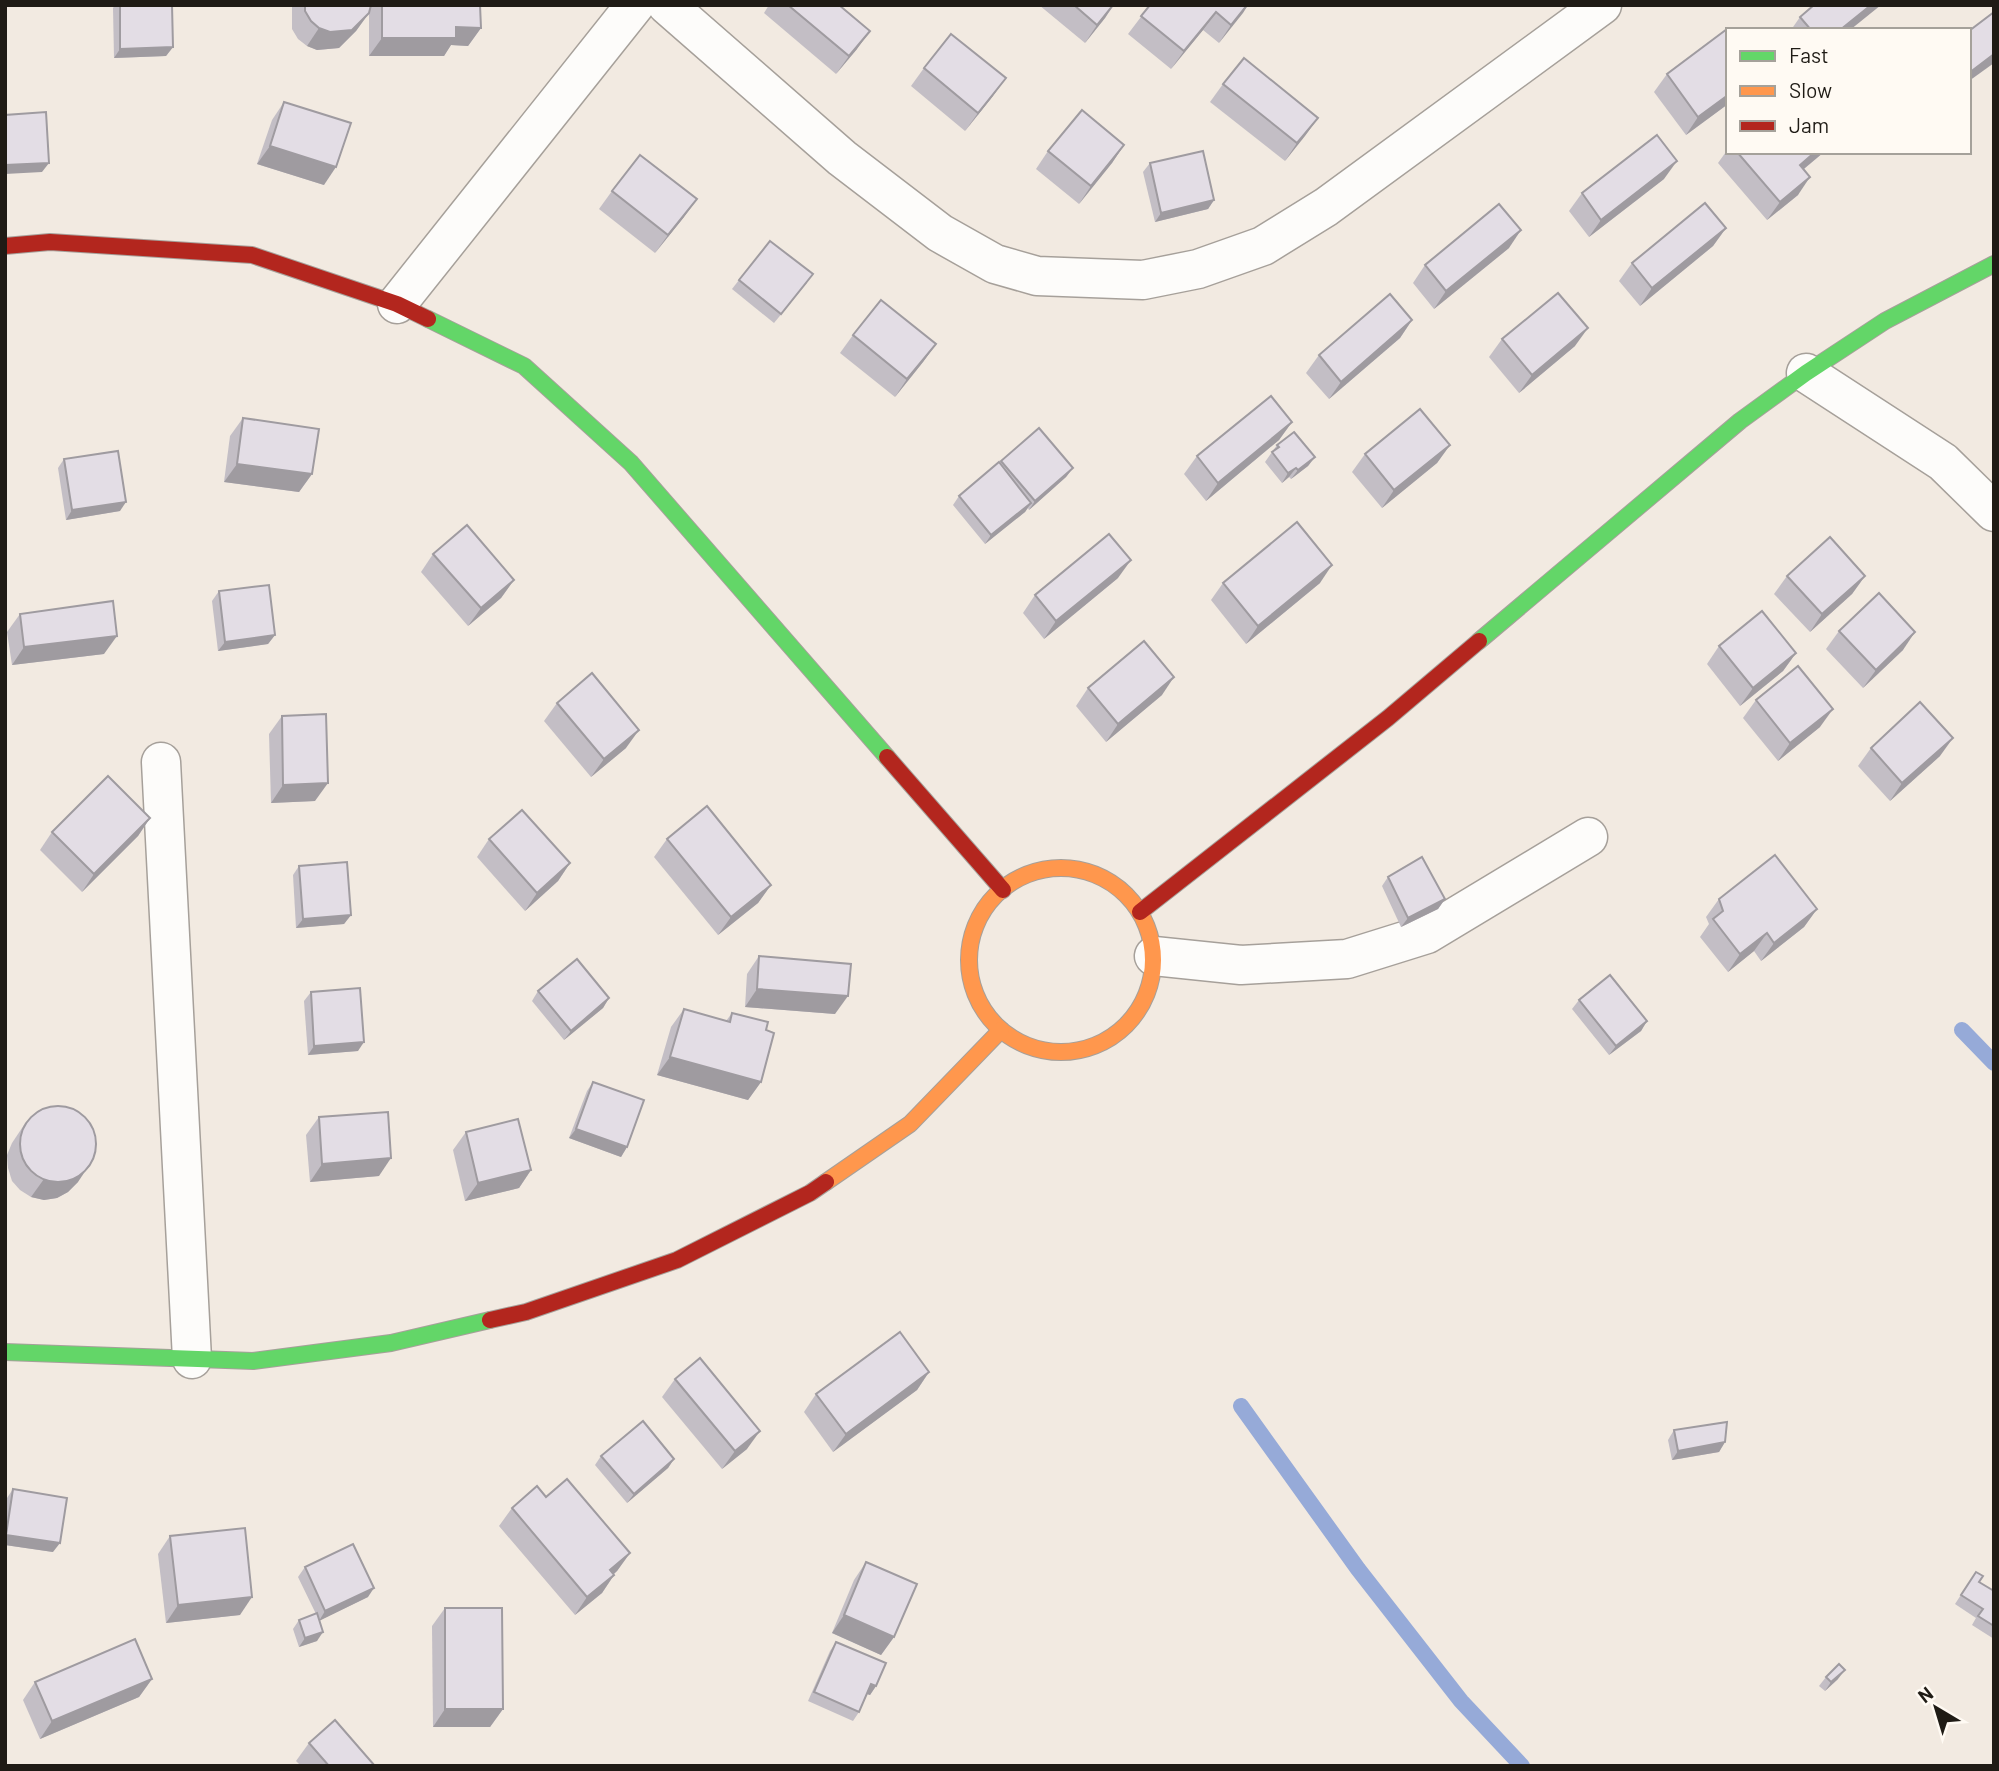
<svg xmlns="http://www.w3.org/2000/svg" width="1999" height="1771" viewBox="0 0 1999 1771" font-family="Barlow,sans-serif">
<style>
.lines{fill:none;stroke-linecap:round;stroke-linejoin:round}
.stream{stroke:#96aad8;stroke-width:16}
.street-casing{stroke:#a6a09a;stroke-width:41}
.fast-casing{stroke:#a6a09a;stroke-width:18}
.slow-casing{stroke:#a6a09a;stroke-width:18}
.jam-casing{stroke:#a6a09a;stroke-width:18}
.street{stroke:#fdfcfa;stroke-width:38}
.fast{stroke:#63d668;stroke-width:16}
.slow{stroke:#ff974d;stroke-width:16}
.jam{stroke:#b3261e;stroke-width:16}
.wall{fill:#c3bec5}
.shaded-wall{fill:#9f9ba0}
.building{fill:#e3dde5;stroke:#9f9ba0;stroke-width:2}
</style>
<rect width="100%" height="100%" fill="#f2eae1"/>
<g class="lines">
<g class="stream">
<polyline points="1962,1030 1994,1063"/>
<polyline points="1241,1406 1358,1569 1461,1701 1522,1766"/>
</g>
<defs>
<g id="street">
<polyline points="667,5 842,158 940,233 995,264 1037,276 1143,280 1198,269 1263,246 1326,207 1602,5"/>
<polyline points="397,304 635,5"/>
<polyline points="1806,373 1943,462 1994,512"/>
<polyline points="161,762 192,1359"/>
<polyline points="1154,956 1241,965 1347,959 1427,934 1588,837"/>
</g>
<g id="fast">
<polyline points="428,319 524,366 631,463 887,757"/>
<polyline points="1479,641 1740,421 1806,373 1885,321 1994,264"/>
<polyline points="5,1352 253,1361 391,1343 490,1320"/>
</g>
<g id="slow">
<circle cx="1061" cy="960" r="92"/>
<polyline points="826,1182 910,1124 1001,1030"/>
</g>
<g id="jam">
<polyline points="5,246 50,242 252,255 397,304 428,319"/>
<polyline points="887,757 1003,890"/>
<polyline points="1140,912 1388,718 1479,641"/>
<polyline points="490,1320 526,1312 677,1260 810,1193 826,1182"/>
</g>
</defs>
<use href="#street" class="street-casing"/>
<use href="#fast" class="fast-casing"/>
<use href="#slow" class="slow-casing"/>
<use href="#jam" class="jam-casing"/>
<use href="#street" class="street"/>
<use href="#fast" class="fast"/>
<use href="#slow" class="slow"/>
<use href="#jam" class="jam"/>
</g>
<g class="wall">
<polygon points="115,5 172,5 173,47 166,56 114,58 113,8"/>
<polygon points="292,5 480,5 481,28 468,46 451,45 444,56 369,56 369,13 356,31 339,48 317,50 307,46 298,39 292,29"/>
<polygon points="769,5 839,5 857,49 836,74 764,13"/>
<polygon points="1039,5 1114,5 1105,18 1085,43"/>
<polygon points="1150,5 1248,5 1219,43 1203,30 1171,69 1128,34"/>
<polygon points="1800,17 1850,30 1791,30"/>
<polygon points="1728,31 1728,104 1686,135 1654,92 1667,74"/>
<polygon points="924,68 993,96 965,131 911,86"/>
<polygon points="1223,84 1318,118 1285,161 1210,102"/>
<polygon points="284,102 324,185 257,164 272,120"/>
<polygon points="1124,145 1112,163 1079,204 1036,169 1048,151"/>
<polygon points="1728,149 1728,152 1824,152 1804,169 1798,195 1767,220 1718,163"/>
<polygon points="1150,163 1214,200 1208,209 1155,222 1143,172"/>
<polygon points="1664,179 1589,237 1569,211 1582,193"/>
<polygon points="612,191 684,217 655,253 599,209"/>
<polygon points="1726,228 1713,246 1640,306 1619,281 1632,263"/>
<polygon points="1509,248 1434,309 1413,283 1425,265"/>
<polygon points="739,280 807,283 774,323 732,289"/>
<polygon points="1412,320 1400,338 1329,399 1306,373 1319,355"/>
<polygon points="853,335 936,344 923,362 895,397 840,353"/>
<polygon points="1502,339 1575,346 1519,393 1489,357"/>
<polygon points="243,418 312,474 299,492 224,482 230,436"/>
<polygon points="1292,422 1279,440 1206,501 1184,474 1197,456"/>
<polygon points="1277,445 1315,457 1308,466 1291,479 1289,477 1282,483 1265,462"/>
<polygon points="1450,445 1437,463 1382,508 1352,472 1365,454"/>
<polygon points="64,459 120,511 66,520 58,468"/>
<polygon points="1001,461 1073,468 1066,477 1029,510 1028,508 1025,512 985,544 953,505 959,496"/>
<polygon points="433,554 514,580 501,598 468,626 421,572"/>
<polygon points="1787,576 1865,576 1852,594 1810,632 1774,594"/>
<polygon points="1118,578 1044,639 1023,613 1035,595"/>
<polygon points="1223,583 1320,583 1246,644 1211,600"/>
<polygon points="219,591 275,635 268,644 218,651 212,601"/>
<polygon points="20,614 104,654 12,665 7,632"/>
<polygon points="1839,631 1903,650 1863,688 1826,649"/>
<polygon points="1719,646 1796,653 1783,671 1740,706 1707,664"/>
<polygon points="1088,688 1162,695 1106,742 1076,706"/>
<polygon points="1756,700 1820,727 1778,761 1743,718"/>
<polygon points="557,703 626,748 591,777 544,721"/>
<polygon points="282,716 315,801 271,803 269,734"/>
<polygon points="1871,748 1940,756 1890,801 1858,766"/>
<polygon points="150,818 138,836 82,892 40,850 52,832"/>
<polygon points="489,839 570,863 558,881 525,911 477,857"/>
<polygon points="667,839 771,885 758,903 718,935 654,857"/>
<polygon points="299,866 351,915 344,924 296,928 293,875"/>
<polygon points="1388,877 1445,899 1438,909 1401,927 1382,886"/>
<polygon points="1719,899 1817,909 1804,927 1761,961 1754,951 1728,972 1700,937 1709,924 1706,917"/>
<polygon points="759,956 835,1014 745,1007 747,974"/>
<polygon points="538,991 609,998 603,1008 564,1040 532,1001"/>
<polygon points="311,992 358,1051 308,1055 304,1001"/>
<polygon points="1579,1000 1647,1021 1641,1031 1609,1055 1572,1009"/>
<polygon points="684,1009 726,1021 732,1013 766,1030 761,1082 748,1100 657,1075 671,1027"/>
<polygon points="593,1082 627,1147 621,1157 569,1138 587,1091"/>
<polygon points="319,1117 379,1176 310,1182 306,1135"/>
<polygon points="24,1125 78,1182 68,1192 57,1198 44,1200 31,1197 20,1190 12,1181 8,1168 7,1155 12,1143"/>
<polygon points="466,1132 531,1170 519,1188 465,1201 453,1150"/>
<polygon points="929,1372 917,1390 833,1452 804,1412 816,1394"/>
<polygon points="675,1379 747,1449 722,1469 662,1397"/>
<polygon points="1674,1430 1725,1442 1719,1452 1672,1460 1668,1440"/>
<polygon points="601,1456 674,1459 668,1468 627,1503 595,1465"/>
<polygon points="13,1489 53,1552 5,1545 5,1507 7,1498"/>
<polygon points="546,1497 630,1553 617,1571 614,1574 614,1575 602,1593 575,1615 499,1526 512,1508"/>
<polygon points="170,1536 240,1615 166,1623 158,1554"/>
<polygon points="866,1562 894,1637 881,1655 832,1633 854,1580"/>
<polygon points="305,1567 368,1597 320,1620 317,1641 299,1647 293,1629 299,1620 316,1614 298,1577"/>
<polygon points="1976,1572 1979,1582 1994,1591 1994,1639 1972,1625 1976,1618 1955,1604"/>
<polygon points="445,1608 503,1709 490,1727 433,1727 432,1626"/>
<polygon points="836,1642 876,1686 870,1695 867,1694 859,1712 853,1721 808,1701 830,1651"/>
<polygon points="1826,1677 1838,1679 1825,1691 1819,1686"/>
<polygon points="152,1679 139,1697 40,1739 23,1700 35,1682"/>
<polygon points="309,1743 375,1766 301,1766 296,1761"/>
</g>
<g class="shaded-wall">
<polygon points="1113,5 1105,18 1085,43 1097,25"/>
<polygon points="1247,5 1248,5 1243,13 1219,43 1231,25"/>
<polygon points="1871,5 1881,5 1850,30 1840,30"/>
<polygon points="1216,12 1203,30 1171,69 1184,51"/>
<polygon points="369,13 356,31 339,48 317,50 307,46 319,28"/>
<polygon points="456,27 481,28 468,46 451,45 444,56 369,56 382,38"/>
<polygon points="870,31 857,49 836,74 849,56"/>
<polygon points="173,47 166,56 114,58 120,49"/>
<polygon points="1994,54 1994,63 1969,81 1969,73"/>
<polygon points="1006,78 993,96 965,131 978,113"/>
<polygon points="1728,95 1728,104 1686,135 1698,117"/>
<polygon points="1318,118 1305,136 1285,161 1297,143"/>
<polygon points="1124,145 1112,163 1079,204 1091,186"/>
<polygon points="270,146 336,167 324,185 257,164"/>
<polygon points="1815,152 1824,152 1788,182 1800,165"/>
<polygon points="1677,161 1664,179 1589,237 1601,220"/>
<polygon points="49,163 42,172 5,174 5,165"/>
<polygon points="1810,177 1798,195 1767,220 1780,202"/>
<polygon points="697,199 684,217 655,253 668,235"/>
<polygon points="1214,200 1208,209 1155,222 1161,213"/>
<polygon points="1726,228 1713,246 1640,306 1652,288"/>
<polygon points="1521,230 1509,248 1434,309 1446,291"/>
<polygon points="1412,320 1400,338 1329,399 1341,382"/>
<polygon points="1588,328 1575,346 1519,393 1532,375"/>
<polygon points="936,344 923,362 895,397 907,379"/>
<polygon points="1292,422 1279,440 1206,501 1218,483"/>
<polygon points="1450,445 1437,463 1382,508 1394,490"/>
<polygon points="1315,457 1308,466 1291,479 1298,470"/>
<polygon points="237,464 312,474 299,492 224,482"/>
<polygon points="1073,468 1066,477 1029,510 1035,501"/>
<polygon points="1296,468 1289,477 1282,483 1288,473"/>
<polygon points="126,502 120,511 66,520 72,510"/>
<polygon points="1031,503 1025,512 985,544 991,535"/>
<polygon points="1131,560 1118,578 1044,639 1056,621"/>
<polygon points="1332,565 1320,583 1246,644 1258,626"/>
<polygon points="1865,576 1852,594 1810,632 1822,614"/>
<polygon points="514,580 501,598 468,626 481,608"/>
<polygon points="1915,632 1903,650 1863,688 1876,670"/>
<polygon points="275,635 268,644 218,651 225,642"/>
<polygon points="117,636 104,654 12,665 24,647"/>
<polygon points="1796,653 1783,671 1740,706 1753,688"/>
<polygon points="1174,677 1162,695 1106,742 1118,724"/>
<polygon points="1833,709 1820,727 1778,761 1790,743"/>
<polygon points="639,730 626,748 591,777 604,759"/>
<polygon points="1953,738 1940,756 1890,801 1902,783"/>
<polygon points="328,783 315,801 271,803 283,785"/>
<polygon points="150,818 138,836 82,892 94,874"/>
<polygon points="570,863 558,881 525,911 537,893"/>
<polygon points="771,885 758,903 718,935 731,917"/>
<polygon points="1445,899 1438,909 1401,927 1408,918"/>
<polygon points="1817,909 1804,927 1761,961 1774,943"/>
<polygon points="351,915 344,924 296,928 303,919"/>
<polygon points="1767,933 1754,951 1728,972 1740,954"/>
<polygon points="757,989 848,996 835,1014 745,1007"/>
<polygon points="609,998 603,1008 564,1040 571,1031"/>
<polygon points="1647,1021 1641,1031 1609,1055 1616,1046"/>
<polygon points="364,1042 358,1051 308,1055 314,1046"/>
<polygon points="670,1057 761,1082 748,1100 657,1075"/>
<polygon points="576,1129 627,1147 621,1157 569,1138"/>
<polygon points="391,1158 379,1176 310,1182 322,1164"/>
<polygon points="90,1164 78,1182 68,1192 57,1198 44,1200 31,1197 44,1179"/>
<polygon points="531,1170 519,1188 465,1201 478,1183"/>
<polygon points="929,1372 917,1390 833,1452 846,1434"/>
<polygon points="760,1431 747,1449 722,1469 735,1451"/>
<polygon points="1725,1442 1719,1452 1672,1460 1678,1451"/>
<polygon points="674,1459 668,1468 627,1503 634,1494"/>
<polygon points="5,1535 6,1535 60,1543 53,1552 5,1545"/>
<polygon points="630,1553 617,1571 598,1588 610,1570"/>
<polygon points="614,1575 602,1593 575,1615 587,1597"/>
<polygon points="374,1588 368,1597 319,1621 325,1611"/>
<polygon points="252,1597 240,1615 166,1623 178,1605"/>
<polygon points="844,1615 894,1637 881,1655 832,1633"/>
<polygon points="323,1632 317,1641 299,1647 305,1638"/>
<polygon points="1845,1670 1838,1679 1825,1691 1831,1682"/>
<polygon points="152,1679 139,1697 40,1739 52,1721"/>
<polygon points="871,1684 876,1686 870,1695 864,1693"/>
<polygon points="445,1709 503,1709 490,1727 433,1727"/>
</g>
<g class="building">
<polygon points="120,5 172,5 173,47 120,49"/>
<polygon points="305,5 371,5 369,13 352,30 330,32 319,28 311,21 305,11"/>
<polygon points="382,5 480,5 481,28 456,27 456,38 382,38"/>
<polygon points="788,5 839,5 870,31 849,56"/>
<polygon points="1074,5 1113,5 1097,25"/>
<polygon points="1150,5 1247,5 1231,25 1216,12 1184,51 1141,16"/>
<polygon points="1814,5 1871,5 1840,30 1811,30 1800,17"/>
<polygon points="1994,12 1994,54 1969,73 1969,31"/>
<polygon points="1727,29 1728,31 1728,95 1698,117 1667,74"/>
<polygon points="951,34 1006,78 978,113 924,68"/>
<polygon points="1244,58 1318,118 1297,143 1223,84"/>
<polygon points="284,102 351,123 336,167 270,146"/>
<polygon points="1082,110 1124,145 1091,186 1048,151"/>
<polygon points="46,112 49,163 5,165 5,115"/>
<polygon points="1657,135 1677,161 1601,220 1582,193"/>
<polygon points="1203,151 1214,200 1161,213 1150,163"/>
<polygon points="1737,152 1815,152 1800,165 1810,177 1780,202"/>
<polygon points="640,155 697,199 668,235 612,191"/>
<polygon points="1705,203 1726,228 1652,288 1632,263"/>
<polygon points="1499,204 1521,230 1446,291 1425,265"/>
<polygon points="770,241 813,274 781,314 739,280"/>
<polygon points="1558,293 1588,328 1532,375 1502,339"/>
<polygon points="1390,294 1412,320 1341,382 1319,355"/>
<polygon points="881,300 936,344 907,379 853,335"/>
<polygon points="1271,396 1292,422 1218,483 1197,456"/>
<polygon points="1420,409 1450,445 1394,490 1365,454"/>
<polygon points="243,418 319,429 312,474 237,464"/>
<polygon points="1039,428 1073,468 1035,501 1001,461"/>
<polygon points="1294,432 1315,457 1298,470 1296,468 1288,473 1272,452 1279,447 1277,445"/>
<polygon points="118,451 126,502 72,510 64,459"/>
<polygon points="999,462 1031,503 991,535 959,496"/>
<polygon points="1297,522 1332,565 1258,626 1223,583"/>
<polygon points="467,525 514,580 481,608 433,554"/>
<polygon points="1109,534 1131,560 1056,621 1035,595"/>
<polygon points="1830,537 1865,576 1822,614 1787,576"/>
<polygon points="269,585 275,635 225,642 219,591"/>
<polygon points="1879,593 1915,632 1876,670 1839,631"/>
<polygon points="113,601 117,636 24,647 20,614"/>
<polygon points="1762,611 1796,653 1753,688 1719,646"/>
<polygon points="1144,641 1174,677 1118,724 1088,688"/>
<polygon points="1798,666 1833,709 1790,743 1756,700"/>
<polygon points="592,673 639,730 604,759 557,703"/>
<polygon points="1920,702 1953,738 1902,783 1871,748"/>
<polygon points="326,714 328,783 283,785 282,716"/>
<polygon points="108,776 150,818 94,874 52,832"/>
<polygon points="707,806 771,885 731,917 667,839"/>
<polygon points="522,810 570,863 537,893 489,839"/>
<polygon points="1775,855 1817,909 1774,943 1767,933 1740,954 1713,919 1723,911 1719,899"/>
<polygon points="1422,857 1445,899 1408,918 1388,877"/>
<polygon points="347,862 351,915 303,919 299,866"/>
<polygon points="759,956 851,964 848,996 757,989"/>
<polygon points="577,959 609,998 571,1031 538,991"/>
<polygon points="1610,975 1647,1021 1616,1046 1579,1000"/>
<polygon points="360,988 364,1042 314,1046 311,992"/>
<polygon points="684,1009 730,1022 732,1013 768,1022 766,1030 774,1033 761,1082 670,1057"/>
<polygon points="593,1082 644,1100 627,1147 576,1129"/>
<circle cx="58" cy="1144" r="38"/>
<polygon points="388,1112 391,1158 322,1164 319,1117"/>
<polygon points="518,1119 531,1170 478,1183 466,1132"/>
<polygon points="900,1332 929,1372 846,1434 816,1394"/>
<polygon points="700,1358 760,1431 735,1451 675,1379"/>
<polygon points="643,1421 674,1459 634,1494 601,1456"/>
<polygon points="1727,1422 1725,1442 1678,1451 1674,1430"/>
<polygon points="567,1479 630,1553 610,1570 614,1575 587,1597 512,1508 537,1486 546,1497"/>
<polygon points="13,1489 67,1498 60,1543 6,1535"/>
<polygon points="245,1528 252,1597 178,1605 170,1536"/>
<polygon points="353,1544 374,1588 325,1611 305,1567"/>
<polygon points="866,1562 917,1584 894,1637 844,1615"/>
<polygon points="1976,1572 1983,1576 1979,1582 1994,1591 1994,1626 1978,1616 1983,1609 1961,1595"/>
<polygon points="445,1608 502,1608 503,1709 445,1709"/>
<polygon points="317,1613 323,1632 305,1638 299,1620"/>
<polygon points="135,1639 152,1679 52,1721 35,1682"/>
<polygon points="836,1642 886,1663 876,1686 871,1684 859,1712 814,1692"/>
<polygon points="1839,1664 1845,1670 1831,1682 1826,1677"/>
<polygon points="335,1720 375,1766 329,1766 309,1743"/>
</g>
<rect width="1999" height="1771" fill="none" stroke="#1f1b15" stroke-width="14"/>
<rect x="1726" y="28" width="245" height="126" fill="#fffaf3" stroke="#a5a19a" stroke-width="2"/>
<rect x="1740" y="51" width="35" height="10" fill="#63d668" stroke="#a5a19a" stroke-width="2"/>
<text x="1789" y="63" font-size="21" fill="#1f1b15">Fast</text>
<rect x="1740" y="86" width="35" height="10" fill="#ff974d" stroke="#a5a19a" stroke-width="2"/>
<text x="1789" y="98" font-size="21" fill="#1f1b15">Slow</text>
<rect x="1740" y="121" width="35" height="10" fill="#b3261e" stroke="#a5a19a" stroke-width="2"/>
<text x="1789" y="133" font-size="21" fill="#1f1b15">Jam</text>
<g transform="translate(1936 1708) rotate(322)" stroke="#fffaf3" stroke-width="5" paint-order="stroke">
<path d="M0-5L12 26L0 18L-12 26Z" fill="#1f1b15"/>
<text y="-10" font-size="19" font-weight="bold" text-anchor="middle" fill="#1f1b15">N</text>
</g>
</svg>
